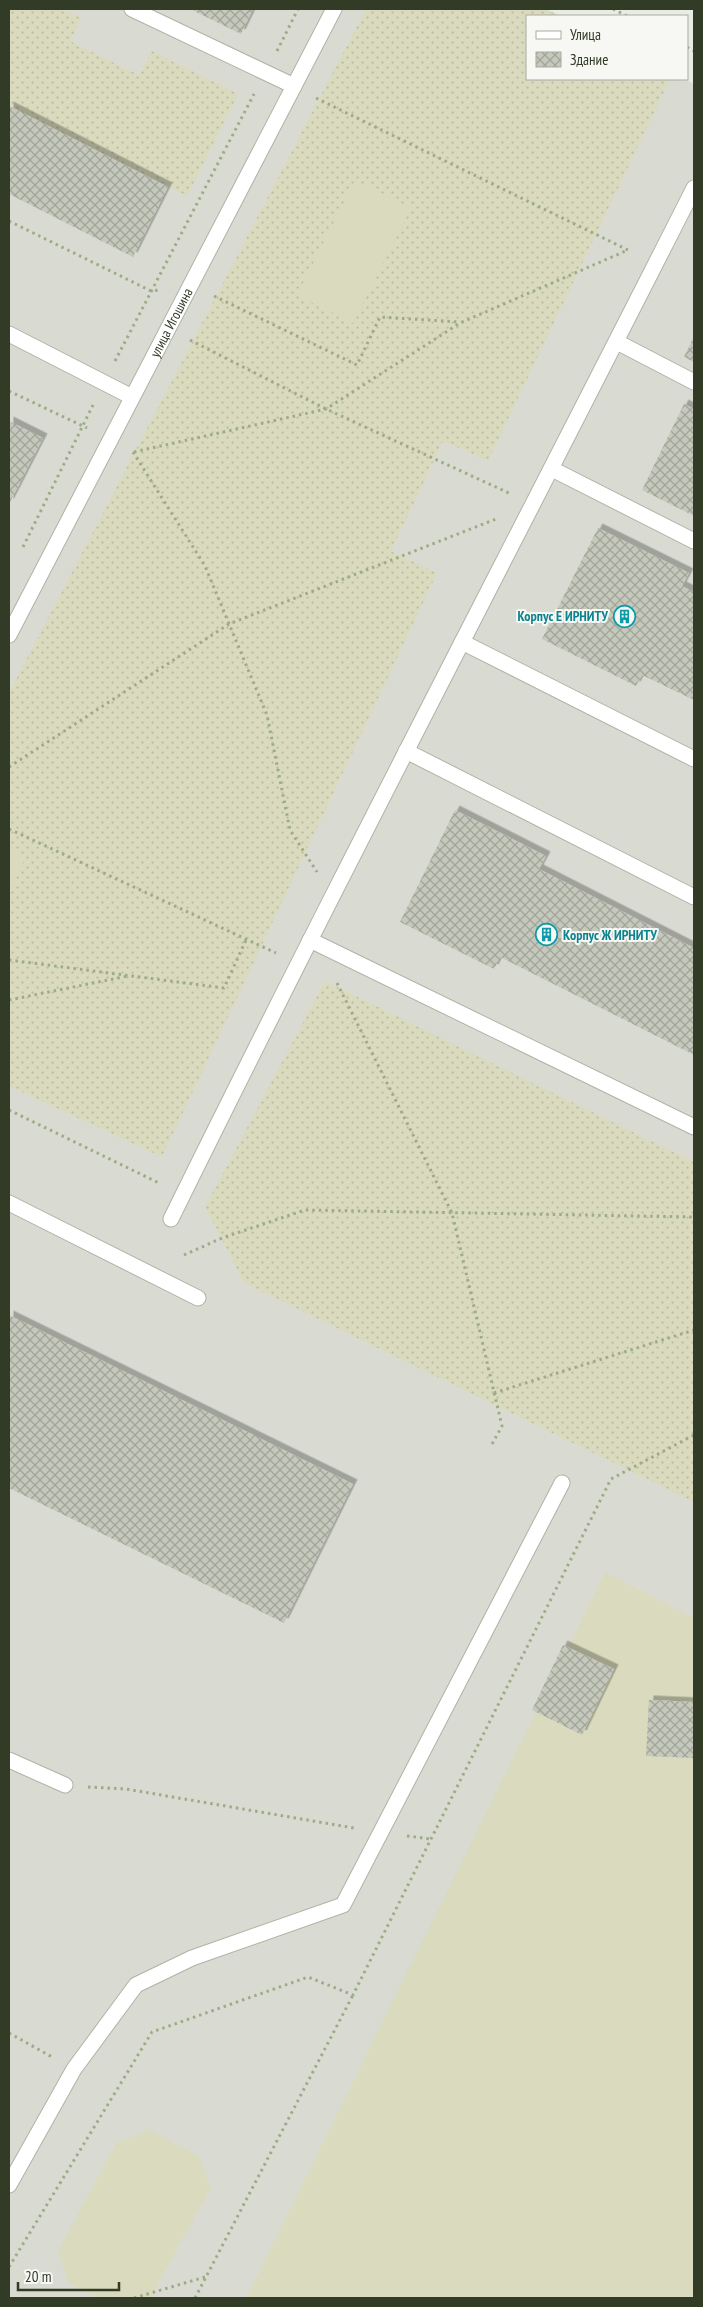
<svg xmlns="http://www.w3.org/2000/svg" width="703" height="2307" viewBox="0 0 703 2307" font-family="'PT Sans Narrow',sans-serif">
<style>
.built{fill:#d9dbd2}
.grass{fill:url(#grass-dots)}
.garden{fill:#dadabe}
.building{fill:url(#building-cross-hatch);filter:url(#shadow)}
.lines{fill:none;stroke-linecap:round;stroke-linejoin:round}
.minor-casing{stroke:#aeb3a6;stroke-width:17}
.path{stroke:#9cac87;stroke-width:3;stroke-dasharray:2.5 4;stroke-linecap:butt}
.minor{stroke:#fff;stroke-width:15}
.labels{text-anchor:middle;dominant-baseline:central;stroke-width:4;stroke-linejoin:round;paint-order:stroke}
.street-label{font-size:14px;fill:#313b25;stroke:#f7f8f4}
.culture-label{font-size:14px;font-weight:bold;fill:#0d838f;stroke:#f7f8f4;text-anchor:end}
</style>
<defs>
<pattern id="grass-dots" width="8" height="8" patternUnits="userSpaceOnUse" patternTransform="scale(1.25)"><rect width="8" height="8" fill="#dadabe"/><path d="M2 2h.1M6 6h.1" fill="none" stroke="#bcbca3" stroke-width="1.8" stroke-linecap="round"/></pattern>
<pattern id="building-cross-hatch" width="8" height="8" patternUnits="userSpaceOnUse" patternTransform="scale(1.25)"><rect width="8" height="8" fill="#c5c9bc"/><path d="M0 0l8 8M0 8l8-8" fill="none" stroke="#a1a499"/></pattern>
<filter id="shadow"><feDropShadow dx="4.5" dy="-4.5" stdDeviation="0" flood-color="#0004"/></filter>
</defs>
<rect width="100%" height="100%" fill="#e9ece3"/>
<polygon class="built" points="9,9 546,9 561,16 527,16 527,79 684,79 694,84 694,2298 9,2298"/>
<g class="grass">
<polygon points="9,9 62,9 81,18 70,41 139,75 152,51 238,94 187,196 9,106"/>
<polygon points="366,9 545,9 560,16 527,16 527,79 670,79 488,461 443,441 391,551 437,573 162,1157 9,1086 9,693"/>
<polygon points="325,981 694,1162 694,1502 244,1283 205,1207"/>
</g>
<g class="garden">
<polygon points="355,180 411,208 353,323 297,295"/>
<polygon points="9,848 26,856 9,893"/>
<polygon points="605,1572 694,1618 694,2298 246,2298"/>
<polygon points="149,2130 198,2156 211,2187 151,2297 99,2298 68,2283 58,2251 116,2143"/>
</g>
<g class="building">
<polygon points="190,9 253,9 241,34"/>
<polygon points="9,106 168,187 133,257 9,194"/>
<polygon points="694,336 694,362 684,357"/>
<polygon points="684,404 694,409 694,516 642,490"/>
<polygon points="9,421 43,438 9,504"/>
<polygon points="598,528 689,573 682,586 694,592 694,700 642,675 636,686 542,639"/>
<polygon points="455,810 546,856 539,869 694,948 694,1055 500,957 494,969 400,922"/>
<polygon points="9,1315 353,1484 284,1623 9,1488"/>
<polygon points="563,1645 614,1669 582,1735 532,1710"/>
<polygon points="649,1700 694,1702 694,1758 646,1756"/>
</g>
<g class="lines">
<defs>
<g id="minor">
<polyline points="132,9 294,86"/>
<polyline points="9,334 132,397"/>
<polyline points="617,342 694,382"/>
<polyline points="552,469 694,541"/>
<path id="s1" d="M9,635l325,-626"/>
<polyline points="462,642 694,759"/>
<polyline points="406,751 694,897"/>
<polyline points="310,940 694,1127"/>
<polyline points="9,1203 198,1298"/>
<path d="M171,1219c170,-346 349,-687 523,-1031"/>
<polyline points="9,1760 65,1785"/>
<polyline points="9,2185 74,2069 136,1985 192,1958 343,1905 562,1483"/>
</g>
</defs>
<use href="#minor" class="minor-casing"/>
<g class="path">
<polyline points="613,9 627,16"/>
<polyline points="687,47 694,51"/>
<polyline points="277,51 298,9"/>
<polyline points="316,98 630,251"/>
<polyline points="9,221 151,291 159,290"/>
<polyline points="214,296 357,365 380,317 459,322"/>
<polyline points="190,340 326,409 511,494"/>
<polyline points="115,361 254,94"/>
<polyline points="9,391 87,428"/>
<polyline points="133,452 205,566 267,715 290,830 317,872"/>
<polyline points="134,452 326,409 460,323 628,250"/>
<polyline points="23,547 93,405"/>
<polyline points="9,767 229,624 496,519"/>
<polyline points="9,829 276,953"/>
<polyline points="9,960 224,988 246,940"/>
<polyline points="337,983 452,1213 502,1426 491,1446"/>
<polyline points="9,1000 128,976"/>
<polyline points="9,1110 161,1184"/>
<polyline points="184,1255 222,1238 305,1210 694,1217"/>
<polyline points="494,1393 694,1330"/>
<polyline points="88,1787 126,1789 354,1828"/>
<polyline points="407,1836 431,1839"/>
<polyline points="9,2033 52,2057"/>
<polyline points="9,2267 152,2032 308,1977 353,1995 611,1479 694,1435"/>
<polyline points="134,2298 205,2277"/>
<polyline points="195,2298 353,1995"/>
</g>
<use href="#minor" class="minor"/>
</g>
<defs>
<symbol id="building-ring" viewBox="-11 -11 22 22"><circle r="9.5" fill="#f7f8f4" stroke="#0f9aa8" stroke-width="1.5"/><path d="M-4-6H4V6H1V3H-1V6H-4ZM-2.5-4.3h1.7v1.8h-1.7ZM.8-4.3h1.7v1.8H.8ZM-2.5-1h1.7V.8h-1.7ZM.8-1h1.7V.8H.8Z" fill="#0f9aa8"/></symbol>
</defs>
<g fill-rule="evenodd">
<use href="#building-ring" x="612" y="604" width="25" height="25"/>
<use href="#building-ring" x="534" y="922" width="25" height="25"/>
</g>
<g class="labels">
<g class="street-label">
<text stroke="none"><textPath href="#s1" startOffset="352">улица Игошина</textPath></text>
</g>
<g class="culture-label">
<text x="608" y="616">Корпус Е ИРНИТУ</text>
<text x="563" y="935" text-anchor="start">Корпус Ж ИРНИТУ</text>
</g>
</g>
<rect width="703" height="2307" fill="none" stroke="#313b25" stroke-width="20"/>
<rect x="526" y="15" width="162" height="65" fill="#f7f8f4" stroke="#a8aca1"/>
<rect x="536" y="31" width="25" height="8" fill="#ffffff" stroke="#a8aca1"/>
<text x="570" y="40" font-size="15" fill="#313b25">Улица</text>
<rect x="536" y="52" width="25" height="15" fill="url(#building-cross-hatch)" stroke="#a8aca1"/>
<text x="570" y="65" font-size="15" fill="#313b25">Здание</text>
<path d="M18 2282v8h101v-8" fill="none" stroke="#313b25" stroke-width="2.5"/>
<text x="25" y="2282" font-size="15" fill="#313b25" stroke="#f7f8f4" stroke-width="4" paint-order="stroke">20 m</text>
</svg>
